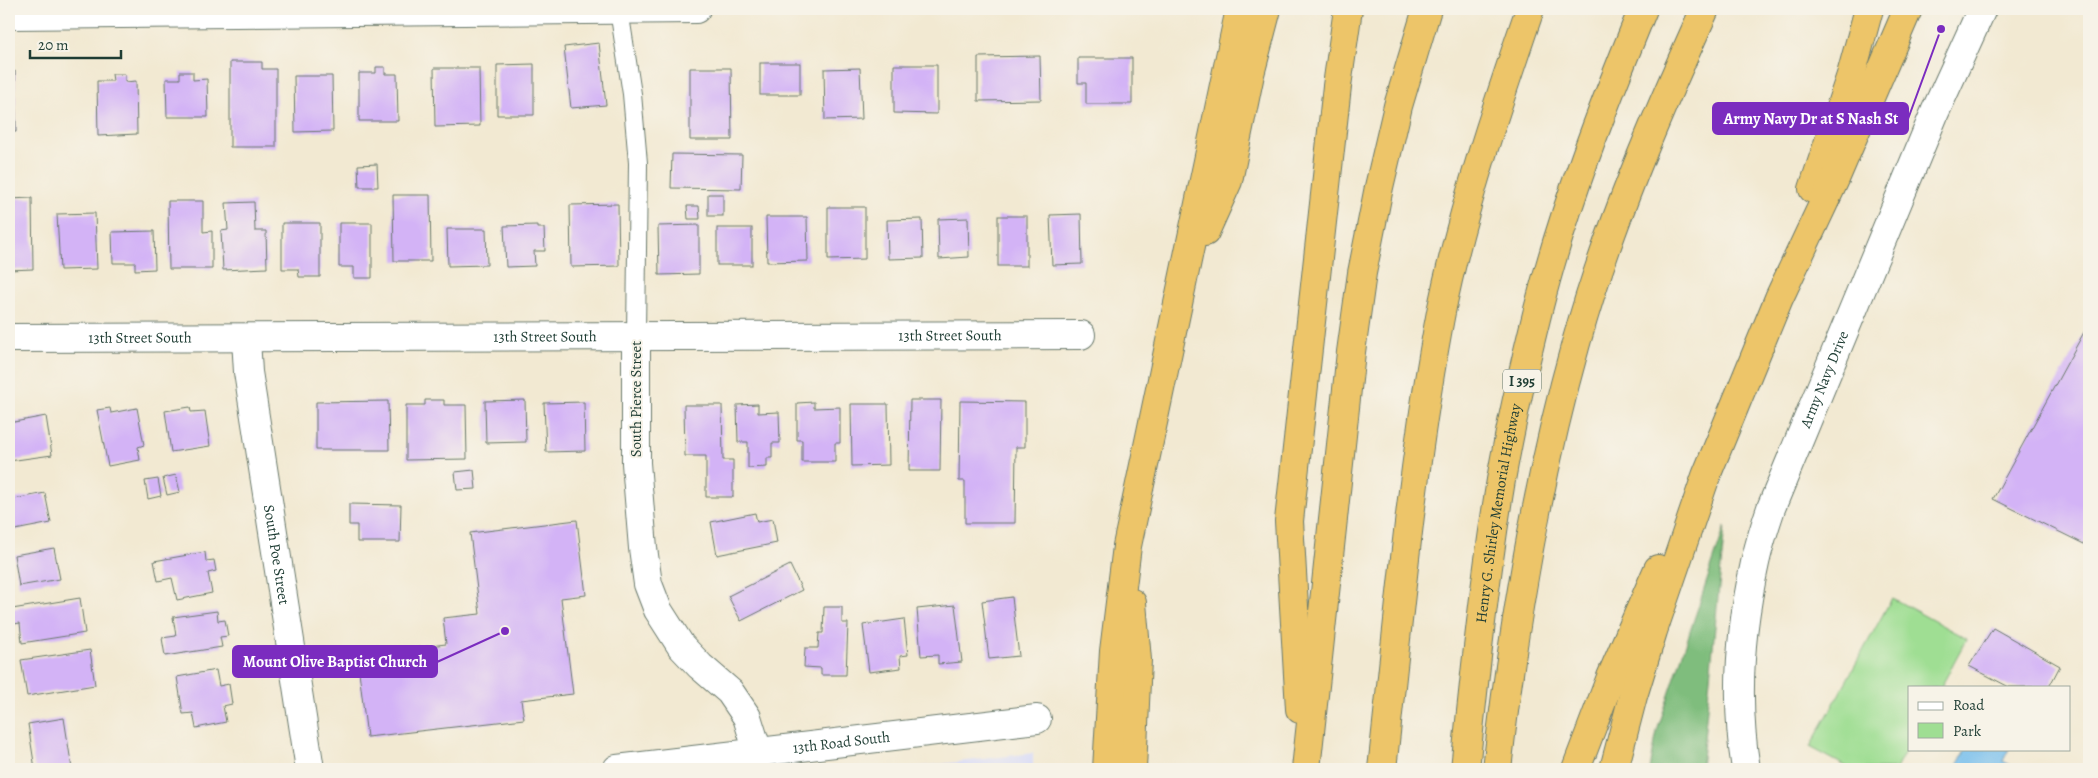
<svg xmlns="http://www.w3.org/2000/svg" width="2098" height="778" viewBox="0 0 2098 778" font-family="Alegreya,serif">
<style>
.built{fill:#d4d8f9}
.green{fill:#9fde93;stroke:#5f8e64}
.forest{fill:#7fbd7d;stroke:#4f7d58}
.water{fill:#75beed;stroke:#4a7e90}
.building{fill:#d3b3f6}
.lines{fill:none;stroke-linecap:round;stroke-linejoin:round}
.service-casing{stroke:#69796b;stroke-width:20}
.minor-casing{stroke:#69796b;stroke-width:30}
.tertiary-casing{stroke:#69796b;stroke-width:30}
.motorway-casing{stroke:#69796b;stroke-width:30}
.service{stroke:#fff;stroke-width:18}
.minor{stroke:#fff;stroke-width:28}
.tertiary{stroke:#fff;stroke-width:28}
.motorway{stroke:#edc569;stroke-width:28}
.labels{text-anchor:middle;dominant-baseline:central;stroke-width:4;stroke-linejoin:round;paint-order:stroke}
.shield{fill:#f7f3e8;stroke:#60746a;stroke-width:1}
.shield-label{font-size:14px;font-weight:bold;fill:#1f3d34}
.street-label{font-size:15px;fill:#1f3d34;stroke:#f7f3e8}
.leader{fill:none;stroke:#7b2cbf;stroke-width:2}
.callout-dot{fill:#7b2cbf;stroke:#f7f3e8;stroke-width:2}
.callout{fill:#7b2cbf;stroke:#7b2cbf;stroke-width:2}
.callout-label{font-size:16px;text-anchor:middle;font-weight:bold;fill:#fff}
</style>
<rect width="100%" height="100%" fill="#f7f3e8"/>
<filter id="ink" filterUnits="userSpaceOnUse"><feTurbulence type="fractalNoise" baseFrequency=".02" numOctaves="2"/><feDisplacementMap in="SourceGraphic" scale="10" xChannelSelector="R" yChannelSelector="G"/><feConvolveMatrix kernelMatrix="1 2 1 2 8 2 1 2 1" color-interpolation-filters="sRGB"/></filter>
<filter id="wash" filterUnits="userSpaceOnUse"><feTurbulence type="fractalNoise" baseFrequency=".0096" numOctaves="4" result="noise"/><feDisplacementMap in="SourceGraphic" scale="20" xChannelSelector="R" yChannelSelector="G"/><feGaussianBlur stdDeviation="1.12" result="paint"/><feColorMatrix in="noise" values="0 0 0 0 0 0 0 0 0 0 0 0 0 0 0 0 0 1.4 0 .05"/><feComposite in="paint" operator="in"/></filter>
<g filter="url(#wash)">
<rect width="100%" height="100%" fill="#f2e9d2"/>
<polygon class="built" points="1033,753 1033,769 901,769"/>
<polygon class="green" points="1892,598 1967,639 1941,687 1909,687 1909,744 1896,769 1851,769 1810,747"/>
<polygon class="forest" points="1725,526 1701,769 1650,769 1657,731"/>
<polygon class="water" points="1966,749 2009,749 2003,761 2018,769 1955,769"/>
<g id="blocks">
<g class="building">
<polygon points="599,43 606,105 571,108 564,47"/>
<polygon points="1040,56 1041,100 978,101 978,57"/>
<polygon points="1078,58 1132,58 1132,104 1086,104 1086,83 1078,83"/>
<polygon points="230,62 262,62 262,69 276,69 276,147 230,147"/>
<rect x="760" y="63" width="40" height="32"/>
<polygon points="534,64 534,115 497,115 497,65"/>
<polygon points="894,65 937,65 937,114 894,113"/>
<polygon points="376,67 385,67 385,74 397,74 398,121 359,121 359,73 376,73"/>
<polygon points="434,68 479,68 480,126 435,127"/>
<polygon points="690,68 731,68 732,140 690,140"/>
<polygon points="860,68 862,119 825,120 824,69"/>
<polygon points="9,71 15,71 16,132 9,132"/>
<polygon points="180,72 193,72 193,80 207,79 208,117 167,117 166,79 180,79"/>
<polygon points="112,74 125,74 125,82 136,81 137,134 98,136 97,81 113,81"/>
<polygon points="294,76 332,76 333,131 295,132"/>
<polygon points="672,154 742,155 741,189 671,188"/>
<polygon points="377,164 378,187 359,187 358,165"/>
<rect x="708" y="194" width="15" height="22"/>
<polygon points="393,195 430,195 431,261 394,261"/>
<polygon points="32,198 33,269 9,270 9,199"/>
<polygon points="168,201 203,201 203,232 212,231 212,269 169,269"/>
<polygon points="254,202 255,231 266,231 267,268 223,270 221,231 228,230 226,203"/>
<polygon points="618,204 619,266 571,267 570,205"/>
<polygon points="687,206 699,206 700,219 688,219"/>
<polygon points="828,207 865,207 865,259 828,260"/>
<polygon points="95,213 97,269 60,270 57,214"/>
<polygon points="1081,214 1082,264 1052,265 1050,215"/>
<rect x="998" y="216" width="29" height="50"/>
<polygon points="766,217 807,217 808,261 767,262"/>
<polygon points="968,218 969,257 939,259 938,219"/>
<polygon points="922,219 923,258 888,259 887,220"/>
<polygon points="282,223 320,223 320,277 299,277 298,269 282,269"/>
<polygon points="339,223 372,223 372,278 354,278 354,267 339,267"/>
<polygon points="537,225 537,228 544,228 545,251 534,251 535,266 506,267 504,226"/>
<polygon points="699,225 699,274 659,275 658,226"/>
<rect x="717" y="228" width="35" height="37"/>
<polygon points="447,229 486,229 487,265 448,266"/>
<polygon points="154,231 155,269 135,270 135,263 113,263 112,232"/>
<polygon points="2089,323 2089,544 2088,546 1993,499"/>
<polygon points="425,400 444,400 444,405 466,405 467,459 406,460 406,405 425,405"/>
<polygon points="525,400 526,442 486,443 485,401"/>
<polygon points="910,400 941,400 940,471 909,471"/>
<polygon points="388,401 389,450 316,450 316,402"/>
<polygon points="960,401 1025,402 1025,447 1016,447 1015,523 965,523 965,481 959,481"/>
<polygon points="584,402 585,451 546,452 544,403"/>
<polygon points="814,402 814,408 840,407 840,443 835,443 835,462 802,462 802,440 797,440 797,403"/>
<polygon points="758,404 758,413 779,412 780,443 772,443 772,458 767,458 767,467 748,468 748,442 738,442 737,405"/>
<polygon points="851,404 888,404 889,465 852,466"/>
<polygon points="684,405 722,405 723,460 733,460 733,497 706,497 706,456 685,456"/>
<polygon points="190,407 191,412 205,411 210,446 171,452 165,411"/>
<polygon points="110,408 111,413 137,408 144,445 138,447 140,460 108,466 97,410"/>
<polygon points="46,416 52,455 9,461 9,423"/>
<polygon points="474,470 476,489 457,490 455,472"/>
<polygon points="176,475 180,492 167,495 163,478"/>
<polygon points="158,479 161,496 148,499 145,481"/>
<polygon points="45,493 51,523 10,531 9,500"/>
<polygon points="349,504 401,505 400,542 357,542 357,525 349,525"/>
<polygon points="755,513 757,522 773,519 777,543 717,555 711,522"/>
<polygon points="577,520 586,595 561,598 573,694 521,700 524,719 367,737 357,655 446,644 443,618 480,614 470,533"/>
<polygon points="54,548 60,579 19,586 14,555"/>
<polygon points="205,552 206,561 214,560 216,571 208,573 212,593 177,600 172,578 158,581 154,561"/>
<polygon points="790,565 802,590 741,621 728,596"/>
<polygon points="1012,597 1019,656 989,659 982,601"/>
<polygon points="80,598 85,633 22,643 20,623 14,624 12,609"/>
<polygon points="955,605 962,662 938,664 938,655 921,656 917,609"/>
<polygon points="824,607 842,607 842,623 848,623 846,675 821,675 821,668 804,667 805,648 818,648 819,633 823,633"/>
<polygon points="217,611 218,621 225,620 228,636 220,637 222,647 165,656 162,638 176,636 173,617"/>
<polygon points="904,619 908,655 900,656 901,668 869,672 863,625"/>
<polygon points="1993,628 2060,666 2049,687 2009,687 1969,666"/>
<polygon points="90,650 95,685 27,696 21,660"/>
<polygon points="216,670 219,686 229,684 232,704 223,706 226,722 196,728 193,713 183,714 177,677"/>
<polygon points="64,718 72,769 35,769 28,724"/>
</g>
</g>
</g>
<g filter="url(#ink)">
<use href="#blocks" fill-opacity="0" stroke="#69796b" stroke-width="1"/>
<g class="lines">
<defs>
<polyline id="service" points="619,10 632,94 638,163 636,336"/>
<g id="minor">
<polyline points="9,15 696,9"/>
<polyline points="636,336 636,463 643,548 648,584 658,610 681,646 700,666 730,692 747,717 758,752"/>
<path id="s1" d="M9,338l1072,-3"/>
<path id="s2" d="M246,339l2,33 62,397"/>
<path id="s3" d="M617,769l420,-50"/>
</g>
<g id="tertiary">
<path id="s4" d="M1746,769c-11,-67 -6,-139 9,-206 4,-19 10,-37 16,-55l164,-396 47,-103"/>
</g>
<g id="motorway">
<polyline points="1813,189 1851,75 1869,9"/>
<polyline points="1205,232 1228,181 1250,74 1267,9"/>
<polyline points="1132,603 1137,660 1132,769"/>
<polyline points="1300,709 1289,521 1337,86 1348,9"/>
<polyline points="1107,769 1114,651 1127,546 1240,9"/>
<polyline points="1306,769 1351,352 1362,273 1379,187 1398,106 1427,9"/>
<path d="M1382,769c17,-152 30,-306 59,-457 21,-103 55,-204 89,-303"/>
<path id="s5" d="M1465,769c10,-97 20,-193 36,-289 10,-57 23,-114 37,-170 26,-103 65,-203 105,-301"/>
<path d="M1497,769c16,-143 40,-287 79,-426 32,-115 80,-226 129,-334"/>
<polyline points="1576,769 1611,677 1658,569"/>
<polyline points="1614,769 1633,696 1653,631 1706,476 1779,298 1835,179 1908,9"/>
</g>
</defs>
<use href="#service" class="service-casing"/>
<use href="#minor" class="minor-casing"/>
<use href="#tertiary" class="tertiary-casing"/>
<use href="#motorway" class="motorway-casing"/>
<use href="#service" class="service"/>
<use href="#minor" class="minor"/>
<use href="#tertiary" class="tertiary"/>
<use href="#motorway" class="motorway"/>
</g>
</g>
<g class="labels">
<rect class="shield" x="1503" y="369.5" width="38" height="23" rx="4"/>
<g class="shield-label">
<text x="1522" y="381">I 395</text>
</g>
<g class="street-label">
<text stroke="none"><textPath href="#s1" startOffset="941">13th Street South</textPath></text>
<text stroke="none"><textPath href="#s1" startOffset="536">13th Street South</textPath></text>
<text stroke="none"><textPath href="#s1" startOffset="131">13th Street South</textPath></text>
<text stroke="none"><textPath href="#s4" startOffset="404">Army Navy Drive</textPath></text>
<text transform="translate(636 399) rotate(-90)">South Pierce Street</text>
<text stroke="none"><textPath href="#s5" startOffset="258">Henry G. Shirley Memorial Highway</textPath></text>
<text stroke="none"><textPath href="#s2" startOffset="218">South Poe Street</textPath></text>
<text stroke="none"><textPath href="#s3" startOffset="226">13th Road South</textPath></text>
</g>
</g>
<path class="leader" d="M1941 29L1908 119M505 631L437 662"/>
<g class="callout-dot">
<circle cx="1941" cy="29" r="5"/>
<circle cx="505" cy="631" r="5"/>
</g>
<g class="callout">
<rect x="1713" y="103" width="195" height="31" rx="5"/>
<rect x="233" y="646" width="204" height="31" rx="5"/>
</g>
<g class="callout-label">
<text x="1811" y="124">Army Navy Dr at S Nash St</text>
<text x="335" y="667">Mount Olive Baptist Church</text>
</g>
<rect width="2098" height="778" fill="none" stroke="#f7f3e8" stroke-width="30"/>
<rect x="1908" y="686" width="162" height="65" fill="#f7f3e8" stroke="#a1aaa0"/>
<rect x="1918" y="702" width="25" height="8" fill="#ffffff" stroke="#a1aaa0"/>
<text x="1953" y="710" font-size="15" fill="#1f3d34">Road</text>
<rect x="1918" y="723" width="25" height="15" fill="#9fde93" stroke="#a1aaa0"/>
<text x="1953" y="736" font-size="15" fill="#1f3d34">Park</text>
<path d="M30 50v8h91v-8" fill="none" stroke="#1f3d34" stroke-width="2.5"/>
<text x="38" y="50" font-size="15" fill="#1f3d34" stroke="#f7f3e8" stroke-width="4" paint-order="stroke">20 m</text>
</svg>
